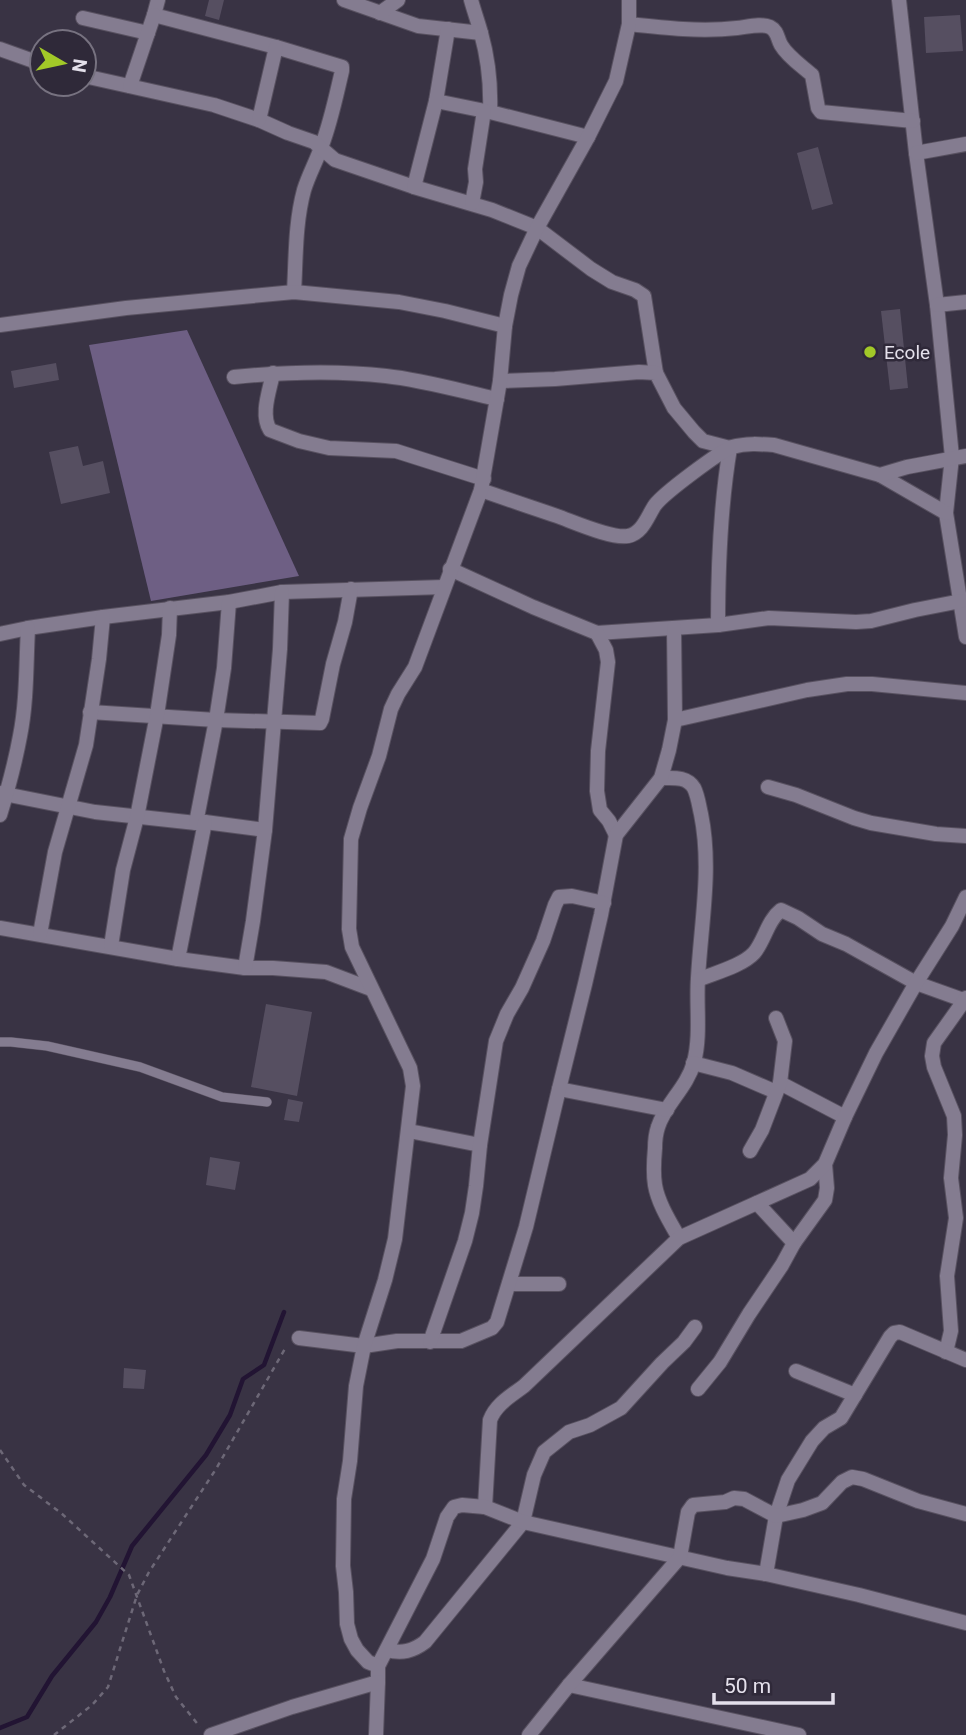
<svg xmlns="http://www.w3.org/2000/svg" width="966" height="1735" viewBox="0 0 966 1735" font-family="Roboto,sans-serif">
<style>
.forest{fill:#6e5f84}
.lines{fill:none;stroke-linecap:round;stroke-linejoin:round}
.stream{stroke:#221433;stroke-width:4.5}
.building{fill:#564f61}
.service-casing{stroke:#585160;stroke-width:10}
.minor-casing{stroke:#585160;stroke-width:16}
.path{stroke:#6d6877;stroke-width:2.5;stroke-dasharray:5 5;stroke-linecap:butt}
.service{stroke:#847c90;stroke-width:9}
.minor{stroke:#847c90;stroke-width:14}
.poi-dot{fill:#a2c928;stroke:#2f2939;stroke-width:2.5}
.labels{text-anchor:middle;dominant-baseline:central;stroke-width:5;stroke-linejoin:round;paint-order:stroke}
.poi-label{font-size:19px;fill:#e4e0eb;stroke:#2f2939;text-anchor:start}
</style>
<rect width="100%" height="100%" fill="#393344"/>
<polygon class="forest" points="187,330 299,576 151,601 89,345"/>
<g class="lines">
<polyline class="stream" points="0,1728 27,1717 52,1676 96,1622 110,1597 132,1546 206,1455 230,1415 243,1379 264,1365 284,1312"/>
</g>
<g class="building">
<polygon points="209,0 224,0 219,20 205,16"/>
<polygon points="960,15 963,51 926,53 924,17"/>
<polygon points="818,147 833,204 812,210 797,153"/>
<polygon points="900,309 908,388 890,390 881,311"/>
<polygon points="56,363 59,380 14,388 11,371"/>
<polygon points="78,446 83,466 103,461 110,493 61,504 49,452"/>
<polygon points="266,1004 312,1012 297,1096 251,1087"/>
<polygon points="288,1099 303,1102 299,1122 284,1120"/>
<polygon points="210,1157 240,1162 235,1190 206,1185"/>
<polygon points="124,1368 146,1370 144,1389 123,1388"/>
</g>
<g class="lines">
<defs>
<polyline id="service" points="0,1042 11,1042 47,1046 140,1067 222,1097 267,1102"/>
<g id="minor">
<path d="M158,0l-4,15 122,32 66,20v4c-6,25 -11,50 -20,74 -5,15 -13,29 -18,45 -9,33 -8,68 -10,102"/>
<polyline points="344,0 418,26 481,33"/>
<path d="M471,0c3,11 7,22 10,33 7,25 10,53 9,79"/>
<polyline points="899,0 916,153 937,305 952,457 946,513 966,637"/>
<polyline points="380,13 398,0"/>
<polyline points="83,18 148,33"/>
<path d="M629,24c36,4 72,8 108,4 10,-1 24,-5 33,-1 8,4 7,11 11,18 7,12 21,21 31,30l6,33 3,4 92,9"/>
<polyline points="0,49 42,64"/>
<polyline points="84,76 214,105 259,120 288,133 314,142 335,160 414,187 492,210 537,228 591,269 612,282 635,290 644,296 656,373"/>
<polyline points="130,86 154,15"/>
<polyline points="436,101 490,112 588,137"/>
<polyline points="259,120 276,47"/>
<polyline points="916,153 966,144"/>
<polyline points="414,187 436,101 448,29"/>
<polyline points="472,203 476,182 475,169 484,111"/>
<polyline points="937,305 966,302"/>
<polyline points="0,325 126,308 294,292 399,302 445,311 505,326"/>
<path d="M273,373c-3,17 -13,41 -3,57l29,11 30,7 67,3 88,28"/>
<path d="M234,377c51,-5 101,-7 152,-1 37,4 75,15 111,23"/>
<path d="M500,381l55,-2 84,-7 17,1 18,35 20,24 9,9 27,7c-10,59 -12,117 -12,177"/>
<polyline points="880,475 946,513"/>
<path d="M481,490c25,9 50,17 76,26 17,6 55,23 71,20 15,-3 20,-21 27,-31 9,-12 64,-53 77,-58 14,-4 28,-3 42,-2l106,30 27,-8 59,-11"/>
<polyline points="450,569 533,607 597,633 718,625 769,618 856,622 871,621 915,610 961,601"/>
<polyline points="597,633 606,650 608,662 598,751 597,791 600,810 609,821 616,835"/>
<polyline points="0,634 28,628 103,617 229,602 282,592 444,587"/>
<polyline points="90,712 216,720 320,723 322,719 333,664 345,622 351,589"/>
<polyline points="675,720 807,690 847,684 872,684 966,693"/>
<path d="M661,778c12,0 26,-2 33,10 4,8 5,18 7,26 11,54 0,109 -3,164 -2,28 3,57 -4,84 -7,26 -29,42 -36,65 -2,6 -3,14 -3,21 -1,11 -2,25 0,37 3,18 15,37 24,53"/>
<polyline points="768,787 796,795 854,818 871,823 936,834 966,836"/>
<polyline points="0,793 95,812 196,823 205,822 265,830"/>
<path d="M0,815c8,-26 15,-52 20,-79 7,-35 6,-72 8,-108"/>
<polyline points="196,823 216,720 224,668 229,602"/>
<polyline points="0,928 178,959 245,968 273,968 326,972 371,989"/>
<polyline points="40,934 55,852 86,745 99,659 103,617"/>
<polyline points="111,946 123,870 137,817 157,715 169,635 170,608"/>
<polyline points="178,959 205,822"/>
<polyline points="245,968 253,921 265,830 280,649 282,592"/>
<path d="M698,980c16,-7 44,-14 56,-27 11,-13 13,-32 27,-43l17,8 24,16 24,10 70,39 50,18"/>
<polyline points="693,1063 732,1073 776,1092"/>
<polyline points="780,1083 845,1117"/>
<polyline points="559,1089 667,1110"/>
<polyline points="409,1131 480,1145"/>
<polyline points="750,1151 762,1130 780,1083 785,1041 776,1018"/>
<polyline points="794,1243 825,1200 827,1188 825,1164"/>
<polyline points="509,1284 559,1284"/>
<polyline points="299,1338 364,1346 397,1341 461,1341 492,1328 497,1322 526,1227 559,1089 585,984 601,915 616,835 661,778 669,750 675,720 674,628"/>
<polyline points="430,1342 465,1241 472,1213 476,1186 480,1145 496,1041 507,1014 522,988 543,941 555,905 559,897 572,896 604,903"/>
<polyline points="946,1352 951,1331 947,1276 956,1218 951,1178 955,1135 954,1116 934,1067 932,1056 934,1043 966,998"/>
<polyline points="796,1371 855,1395"/>
<polyline points="698,1389 720,1362 749,1314 782,1265 794,1243 757,1203"/>
<path d="M485,1507l5,-87c6,-16 21,-24 34,-34l155,-148 131,-59 15,-15 20,-47 31,-64 40,-70 36,-57 14,-29"/>
<polyline points="766,1574 776,1516 788,1480 812,1441 824,1428 841,1418 890,1337 894,1333 900,1332 966,1360"/>
<path d="M387,1650c15,4 26,1 38,-8l98,-120 11,-47 10,-23 25,-20 21,-7 31,-17 41,-45 22,-21 11,-15"/>
<polyline points="378,1666 433,1559 447,1517 454,1507 462,1505 485,1507 523,1522 727,1568 766,1574 859,1595 966,1623"/>
<polyline points="378,1682 378,1666 368,1662 357,1650 351,1639 347,1624 346,1592 343,1566 344,1499 350,1461 356,1386 364,1346 385,1280 395,1239 413,1086 410,1068 352,947 349,929 351,839 360,808 379,756 391,709 398,694 415,667 481,490 500,381 505,326 511,295 519,266 537,228 588,137 616,81 629,24 629,0"/>
<polyline points="569,1685 799,1735"/>
<polyline points="211,1735 292,1707 378,1682 376,1735"/>
<polyline points="529,1735 569,1685 680,1557 688,1512 693,1505 725,1502 734,1498 744,1499 776,1516 803,1510 822,1503 842,1482 852,1477 863,1479 918,1501 966,1514"/>
</g>
</defs>
<use href="#service" class="service-casing"/>
<use href="#minor" class="minor-casing"/>
<g class="path">
<polyline points="0,1450 24,1485 61,1513 129,1575 164,1671 176,1697 200,1727"/>
<polyline points="54,1735 92,1705 108,1687 137,1595 149,1572 216,1469 286,1347"/>
</g>
<use href="#service" class="service"/>
<use href="#minor" class="minor"/>
</g>
<circle class="poi-dot" cx="870" cy="352" r="7"/>
<g class="labels">
<g class="poi-label">
<text x="884" y="352">Ecole</text>
</g>
</g>
<g transform="translate(63 63) rotate(99)"><circle r="33" fill="#2f2939" stroke="#777280" stroke-width="2"/>
<path d="M0-5L12 26L0 18L-12 26Z" fill="#a2c928"/>
<text y="-10" font-size="19" font-weight="bold" text-anchor="middle" fill="#e4e0eb">N</text>
</g>
<path d="M714 1693v10h119v-10" fill="none" stroke="#e4e0eb" stroke-width="3.5"/>
<text x="724" y="1693" font-size="21" fill="#e4e0eb" stroke="#2f2939" stroke-width="5" paint-order="stroke">50 m</text>
</svg>
